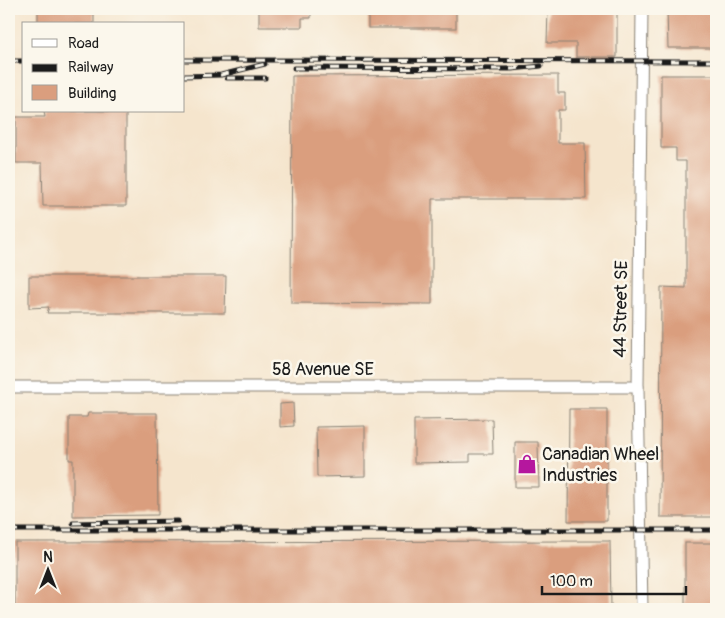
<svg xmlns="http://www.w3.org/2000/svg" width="725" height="618" viewBox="0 0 725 618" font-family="Pangolin,sans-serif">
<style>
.building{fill:#da9e7e}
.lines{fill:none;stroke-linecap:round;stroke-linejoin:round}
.minor-casing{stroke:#888074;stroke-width:13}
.minor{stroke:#fff;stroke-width:11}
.rail-casing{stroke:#1c1c1c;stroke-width:5}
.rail{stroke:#fbf7ec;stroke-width:3;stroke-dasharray:9;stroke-linecap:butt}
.labels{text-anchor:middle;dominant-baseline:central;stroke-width:5;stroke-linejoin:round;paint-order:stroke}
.street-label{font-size:18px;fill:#1c1c1c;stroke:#fbf7ec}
.poi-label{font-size:18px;fill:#1c1c1c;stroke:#fbf7ec;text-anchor:start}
</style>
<rect width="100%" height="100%" fill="#fbf7ec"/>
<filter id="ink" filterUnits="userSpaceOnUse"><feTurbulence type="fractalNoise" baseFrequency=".02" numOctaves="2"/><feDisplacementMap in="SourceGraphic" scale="10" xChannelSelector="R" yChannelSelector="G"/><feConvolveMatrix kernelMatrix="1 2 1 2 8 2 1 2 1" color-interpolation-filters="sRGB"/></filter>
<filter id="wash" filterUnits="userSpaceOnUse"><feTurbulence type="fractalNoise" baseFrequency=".0096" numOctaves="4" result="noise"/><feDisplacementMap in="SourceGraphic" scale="20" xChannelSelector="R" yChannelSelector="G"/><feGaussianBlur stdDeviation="1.12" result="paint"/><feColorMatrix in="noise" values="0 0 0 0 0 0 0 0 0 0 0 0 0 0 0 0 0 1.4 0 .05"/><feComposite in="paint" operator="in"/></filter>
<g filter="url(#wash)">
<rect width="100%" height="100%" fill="#f5e5cd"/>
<g id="blocks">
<g class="building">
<rect x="38" y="9" width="56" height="15"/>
<polygon points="259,9 311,9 311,18 302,18 302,27 259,27"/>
<rect x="368" y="9" width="88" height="19"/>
<polygon points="548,9 617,9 617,57 576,57 576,43 547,43"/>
<polygon points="667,9 716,9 716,48 668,48"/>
<polygon points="558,75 558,93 565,93 565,110 558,110 558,143 585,143 586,199 432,199 432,304 291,303 292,76"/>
<polygon points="661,75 716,75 716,517 660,517 661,287 686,288 686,161 676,161 676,148 661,148"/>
<polygon points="44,111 126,111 126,206 43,206 42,163 16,163 16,117 45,117"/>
<polygon points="29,276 226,276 225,313 47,313 49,307 29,308"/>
<polygon points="293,403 294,426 280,427 280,404"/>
<polygon points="569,409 607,409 607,521 568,521"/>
<polygon points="88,413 157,413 158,515 73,516 73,460 69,460 69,417 87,417"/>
<polygon points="492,419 493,454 470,454 470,462 414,463 414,420"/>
<polygon points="365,426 365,476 317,477 316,427"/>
<polygon points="515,442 538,442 539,487 515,487"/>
<polygon points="610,541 611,609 15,609 15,542"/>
<rect x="685" y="543" width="31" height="66"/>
</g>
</g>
</g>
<g filter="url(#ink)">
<use href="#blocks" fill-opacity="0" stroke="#888074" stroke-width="1"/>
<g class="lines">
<defs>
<g id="minor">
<polyline points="642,9 638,387 642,609"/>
<polyline points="9,387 638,387"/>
</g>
</defs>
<use href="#minor" class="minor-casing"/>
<use href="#minor" class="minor"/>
<defs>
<g id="rail">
<polyline points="184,60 716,61"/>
<polyline points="9,61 24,61"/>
<polyline points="294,68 512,69 541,66"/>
<polyline points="184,76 221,75 265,64"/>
<polyline points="227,78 265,78"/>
<polyline points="73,523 178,521"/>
<polyline points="9,530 716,530"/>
</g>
</defs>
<use href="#rail" class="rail-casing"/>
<use href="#rail" class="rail"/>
</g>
</g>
<defs>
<symbol id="shop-bare" viewBox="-9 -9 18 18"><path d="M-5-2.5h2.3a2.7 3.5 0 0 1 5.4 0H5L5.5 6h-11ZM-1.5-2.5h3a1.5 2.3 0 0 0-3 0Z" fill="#b5179e" stroke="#fbf7ec" stroke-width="2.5" paint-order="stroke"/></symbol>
</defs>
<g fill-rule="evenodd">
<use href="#shop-bare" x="513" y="450" width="28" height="28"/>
</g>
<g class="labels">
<g class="street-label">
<text transform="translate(621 309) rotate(-89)">44 Street SE</text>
<text x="323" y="369">58 Avenue SE</text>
</g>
<g class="poi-label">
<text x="542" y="454">Canadian Wheel<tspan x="542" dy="21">Industries</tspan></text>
</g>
</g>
<rect width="725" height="618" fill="none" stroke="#fbf7ec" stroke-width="30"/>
<rect x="22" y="22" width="162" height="90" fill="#fbf7ec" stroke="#a29f99"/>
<rect x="32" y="39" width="25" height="8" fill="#ffffff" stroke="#a29f99"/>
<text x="68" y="48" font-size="15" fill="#1c1c1c">Road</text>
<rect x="32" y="64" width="25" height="8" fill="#1c1c1c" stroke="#a29f99"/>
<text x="68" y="72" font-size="15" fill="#1c1c1c">Railway</text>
<rect x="32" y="85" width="25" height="15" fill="#da9e7e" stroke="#a29f99"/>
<text x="68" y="98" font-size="15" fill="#1c1c1c">Building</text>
<g transform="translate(48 570)" stroke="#fbf7ec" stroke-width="4" paint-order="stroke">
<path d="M0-4L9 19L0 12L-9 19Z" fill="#1c1c1c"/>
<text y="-8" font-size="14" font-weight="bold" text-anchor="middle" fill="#1c1c1c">N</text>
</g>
<path d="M542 586v8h144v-8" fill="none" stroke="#1c1c1c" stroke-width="2.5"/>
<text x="550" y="586" font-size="15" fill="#1c1c1c" stroke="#fbf7ec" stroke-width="4" paint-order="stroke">100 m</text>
</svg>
